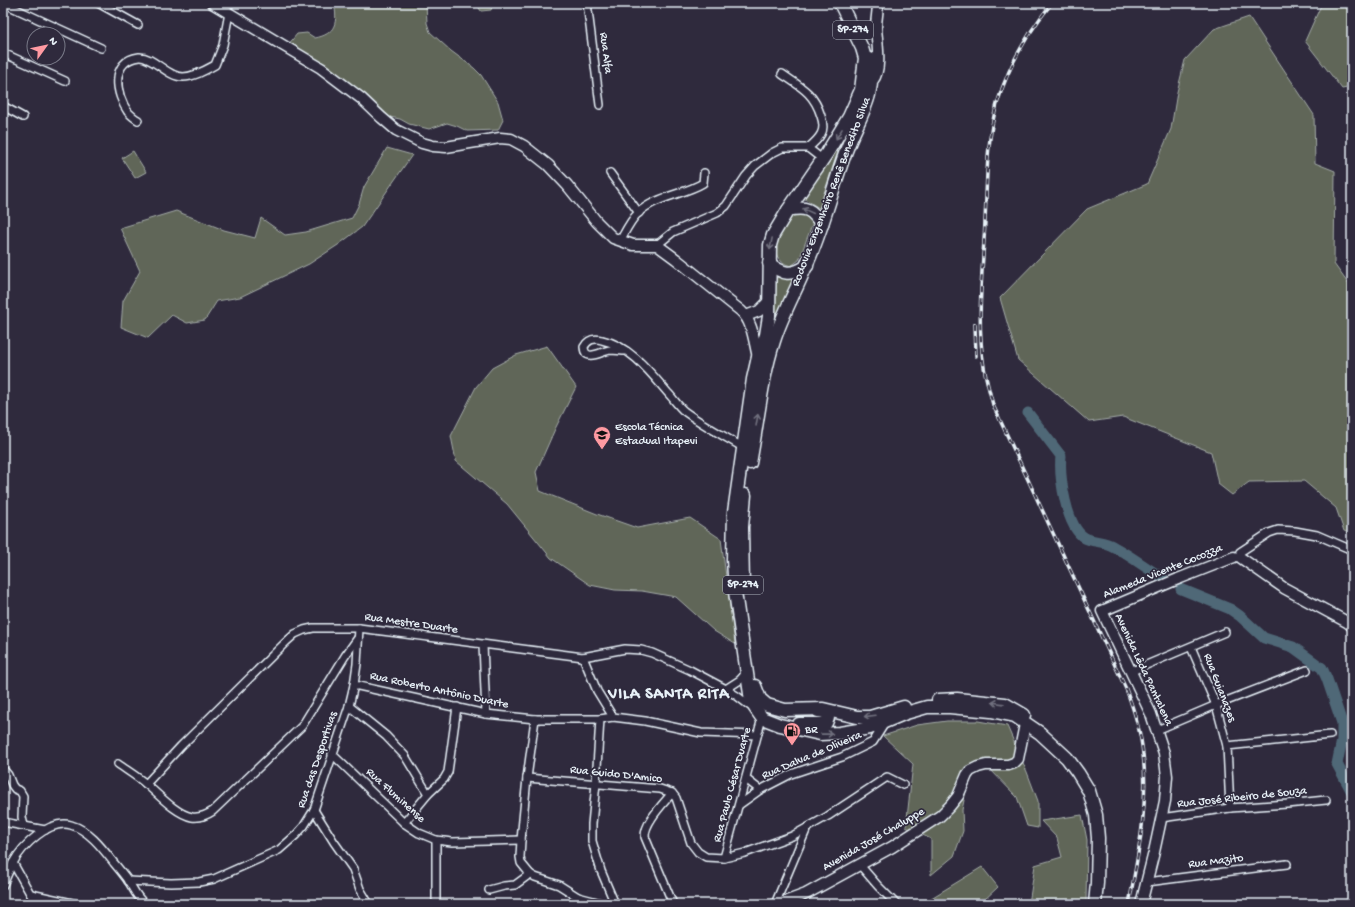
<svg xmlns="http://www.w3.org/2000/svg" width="1355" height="907" viewBox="0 0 1355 907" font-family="'Gochi Hand',sans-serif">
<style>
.green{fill:#616658;stroke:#a4aca8}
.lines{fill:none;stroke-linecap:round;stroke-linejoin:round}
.river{stroke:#4f6877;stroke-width:11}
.street-casing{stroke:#e8f1f8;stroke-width:10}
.secondary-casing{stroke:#e8f1f8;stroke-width:13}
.primary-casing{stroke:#e8f1f8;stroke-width:15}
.street{stroke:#2f2a3d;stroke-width:7}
.secondary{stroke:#2f2a3d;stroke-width:10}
.primary{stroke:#2f2a3d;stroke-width:12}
.rail-casing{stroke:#e8f1f8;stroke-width:3.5}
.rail{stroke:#2f2a3d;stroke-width:2;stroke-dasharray:6;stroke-linecap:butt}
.oneway{stroke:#70707e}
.labels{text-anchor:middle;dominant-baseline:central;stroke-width:3.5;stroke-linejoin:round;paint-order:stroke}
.shield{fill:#2f2a3d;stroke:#b0b5c0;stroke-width:1}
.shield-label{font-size:11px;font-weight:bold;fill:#e8f1f8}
.street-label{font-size:12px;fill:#e8f1f8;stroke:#2f2a3d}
.poi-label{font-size:12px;fill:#e8f1f8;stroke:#2f2a3d;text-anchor:start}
.district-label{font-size:16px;font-weight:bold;letter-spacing:1px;fill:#e8f1f8;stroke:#2f2a3d}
</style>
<rect width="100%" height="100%" fill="#2f2a3d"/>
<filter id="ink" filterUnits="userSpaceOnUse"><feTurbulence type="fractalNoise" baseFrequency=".025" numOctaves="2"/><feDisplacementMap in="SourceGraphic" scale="8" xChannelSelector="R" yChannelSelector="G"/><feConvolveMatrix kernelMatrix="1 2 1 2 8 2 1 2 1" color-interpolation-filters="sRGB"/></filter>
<g filter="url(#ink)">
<g class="green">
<path d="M334,3h92l1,20 3,9 21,19 23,17 7,7 17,27 5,18 -5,10 -31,1 -10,-5 -10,-3 -18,6 -20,-5 -9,-5 -10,-2 -102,-72 9,-11 10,-1 8,5c21,-4 23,-16 19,-35z"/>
<polygon points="476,3 493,3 491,10 481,11"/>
<polygon points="1322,3 1352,3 1352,87 1342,89 1305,41"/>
<polygon points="1249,17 1314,115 1315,163 1335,171 1334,264 1352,289 1350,341 1352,341 1352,534 1344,531 1336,508 1304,481 1249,482 1232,495 1218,484 1211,452 1123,417 1089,422 1018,360 1000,298 1087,209 1147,184 1171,129 1177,92 1185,60 1214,29"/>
<polygon points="844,133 819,208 805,199 801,199"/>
<polygon points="387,148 412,155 362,227 338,245 309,264 240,297 217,301 205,320 187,323 172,315 148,338 121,327 123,301 140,271 120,228 176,211 224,230 255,238 261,218 285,235 306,232 352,218 359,204 364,187"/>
<polygon points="133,151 146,172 135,178 122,158"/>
<path d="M795,213l15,2 3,7 -14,38 -8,6c-29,-8 -11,-40 4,-53z"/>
<path d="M774,272c6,8 13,6 21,4l-20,43z"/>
<polygon points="547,346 576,387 555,429 536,472 540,491 597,514 637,528 690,518 721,539 735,644 714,631 676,597 642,591 615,590 590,585 551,558 507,504 456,461 451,436 476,387 492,368 516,355"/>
<polygon points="947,721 978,721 1007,726 1027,772 1038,801 1038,828 1027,826 1017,797 987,766 969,776 962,810 963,831 954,856 931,875 931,839 906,827 913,764 883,736 917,725"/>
<polygon points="1082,815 1087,840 1086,903 1082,904 1029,904 1035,865 1062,857 1057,838 1041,821"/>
<polygon points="982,867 998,887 982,902 982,904 929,904 928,900"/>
</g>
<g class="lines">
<g class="river">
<path d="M1028,413l33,43c-2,20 5,71 24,82 8,4 20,3 29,9 17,9 32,21 49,31"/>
<polyline points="1181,589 1230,609 1240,616 1264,638 1293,647 1322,668 1327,679 1342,723 1342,740 1337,764 1352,792"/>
</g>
<defs>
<g id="street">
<polyline points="3,3 101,48"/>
<polyline points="98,3 138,25"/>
<polyline points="587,3 600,105"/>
<polyline points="3,53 65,81"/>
<path d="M782,74c19,13 32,19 39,42 2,6 3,13 0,18 -3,6 -8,10 -13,14"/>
<polyline points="3,106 23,117"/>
<path d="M138,120c-4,-2 -7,-5 -10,-8 -12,-17 -19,-51 11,-55 14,-1 28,20 44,20 11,0 23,-7 32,-12l8,-20 6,-32"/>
<polyline points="610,173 639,213"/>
<path d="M620,241c5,-9 10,-20 18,-28 18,-17 45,-18 65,-30l1,-10"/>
<polyline points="657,245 673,232 717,213 726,206 746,176 755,166 772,153 782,148 808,148 822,159"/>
<path d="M626,351c-5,0 -11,-1 -16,-1 -8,1 -25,13 -26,-3 4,-8 10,-9 18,-7 28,6 48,32 66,53 5,5 10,13 16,18 19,14 40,25 60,37"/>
<polyline points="1240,552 1269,533 1278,530 1295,531 1317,535 1352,550"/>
<polyline points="483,645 486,714"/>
<polyline points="1191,647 1216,705 1227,746 1230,808"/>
<polyline points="583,657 597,691 613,717"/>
<polyline points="1132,671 1225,632"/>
<polyline points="354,685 486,714 535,719 600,719 613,717 645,721 701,733 757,735"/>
<polyline points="726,689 740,680 746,673"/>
<polyline points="349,706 386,736 405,756 428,794"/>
<polyline points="535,719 527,778 521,840 520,857 521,863 530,874 535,877 559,885 578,897 605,904"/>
<polyline points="600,719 596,783 592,824 592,841 601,871 615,904"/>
<polyline points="1157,730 1216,705 1307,670"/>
<polyline points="1227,746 1330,735"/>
<polyline points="332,754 404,823 419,833 436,840 452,842 521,840"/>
<path d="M118,764c10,7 20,13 28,20 12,10 30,30 46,33 8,1 15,-2 21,-6l89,-85 43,-70 13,-18"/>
<polyline points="3,769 8,775 12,785 15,789 20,791 23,796 22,817 24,826"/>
<polyline points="527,778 660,789 672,793 676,798 691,843 698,852 706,857 724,858 745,853 792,836 828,816 887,777 903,785"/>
<polyline points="746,779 760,790"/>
<polyline points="146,784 181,746 286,642 295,634 304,630 313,628 359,628 583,657 625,649 641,650 652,653 690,670 724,688 737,696 754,709"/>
<path d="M672,793c-9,11 -28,30 -27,44l28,67"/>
<polyline points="739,805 760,790 791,774 842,757 873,742 885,723"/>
<polyline points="314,810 334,842 353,869 360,889 369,904"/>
<polyline points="1161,818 1230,808 1287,804 1326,800"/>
<polyline points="3,822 45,830"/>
<polyline points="404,823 428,794 444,779 448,772 457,707"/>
<polyline points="724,858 762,718"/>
<polyline points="13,863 36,904"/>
<polyline points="859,864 878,886 896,904"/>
<polyline points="128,881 171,883 199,882 214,879 279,850 296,835 304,826 314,810 349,706 354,685 357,664 359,628"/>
<polyline points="1147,882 1287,864"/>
<path d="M3,885c3,-7 6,-15 10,-22 9,-17 36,-44 58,-38 18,5 32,24 43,38 5,6 10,12 15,19 5,8 8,16 16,22"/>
<polyline points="489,890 504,886 515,885 530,874"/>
<polyline points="31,894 77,904"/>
<polyline points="436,904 436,840"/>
<polyline points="573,904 578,897"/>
<polyline points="775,904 807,828"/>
</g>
<g id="secondary">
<path d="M212,3l109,65 41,31 20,19 14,12 26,13 11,3 13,1 54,-9 11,1 13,7 24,19 19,20 30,37 16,16 20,7h24l19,14 65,52c12,11 13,31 17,46"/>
<path d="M873,80c9,-11 4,-38 3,-52 0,-8 2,-17 2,-25"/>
<polyline points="746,316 759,311 769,301"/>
<polyline points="1241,558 1284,588 1347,622 1352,626"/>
<polyline points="779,904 806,894 892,847 940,816 950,806 958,796 967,775 970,771 978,767 986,765 1008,765 1014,763 1018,759 1025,724"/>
<polyline points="1141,904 1154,852 1165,801 1167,776 1164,753 1151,714 1102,611 1178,579 1234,557"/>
</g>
<g id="primary">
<polyline points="840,3 862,48 865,58 861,90 849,117 827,153 788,210 773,235 770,245 769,316 766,335 758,357 753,379 734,512 733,559 735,592 750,694 755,708 762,718 780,725 820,734 840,733 870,728 906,713 927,707 950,707 991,711 1015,716 1040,733 1067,758 1078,773 1089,791 1096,815 1098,838 1097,883 1095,904"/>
<path d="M788,210c18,-4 24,-1 34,15"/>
<path d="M769,263c14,12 22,13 38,3"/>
<path d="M750,463c8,-41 11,-82 24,-122 8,-26 22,-50 32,-75 17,-37 26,-77 40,-115 12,-33 31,-54 24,-92"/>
<polyline points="743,587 742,527 745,495"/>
<polyline points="755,686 760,699 767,705 785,710 823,709 857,717 870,717 904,707"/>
<polyline points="938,700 957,699 1005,704 1024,715"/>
<polyline points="799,724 822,724 826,723 828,718 826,712 818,711"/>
</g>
</defs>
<use href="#street" class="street-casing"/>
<use href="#secondary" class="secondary-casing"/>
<use href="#primary" class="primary-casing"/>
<use href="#street" class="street"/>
<use href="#secondary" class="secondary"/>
<use href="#primary" class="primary"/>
<defs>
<g id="rail">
<path d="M1052,3c-24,29 -44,64 -55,101 -11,38 -10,78 -12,117 -2,49 -9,98 -1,146 2,13 6,26 9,38l133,284c8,21 15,43 17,65 6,51 -5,101 -14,150"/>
<polyline points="975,324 976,356"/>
</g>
</defs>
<use href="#rail" class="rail-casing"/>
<use href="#rail" class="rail"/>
</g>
<defs><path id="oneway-shaft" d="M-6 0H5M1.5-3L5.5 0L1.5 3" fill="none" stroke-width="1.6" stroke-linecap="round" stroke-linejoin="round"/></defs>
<g class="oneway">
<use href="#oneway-shaft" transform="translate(839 134) rotate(121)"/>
<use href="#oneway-shaft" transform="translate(808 211) rotate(-155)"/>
<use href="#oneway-shaft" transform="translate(771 244) rotate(101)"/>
<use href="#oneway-shaft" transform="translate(757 420) rotate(-81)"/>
<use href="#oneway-shaft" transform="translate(998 703) rotate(-172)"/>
<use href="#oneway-shaft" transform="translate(870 716) rotate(173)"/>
<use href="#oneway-shaft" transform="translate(827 734) rotate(-1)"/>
</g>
</g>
<defs>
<symbol id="university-pin" viewBox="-11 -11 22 30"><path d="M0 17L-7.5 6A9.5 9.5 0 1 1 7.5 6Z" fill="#ff9aa2" stroke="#2f2a3d"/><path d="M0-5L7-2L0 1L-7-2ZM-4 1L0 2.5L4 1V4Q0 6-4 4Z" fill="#111"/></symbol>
<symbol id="fuel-pin" viewBox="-11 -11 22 30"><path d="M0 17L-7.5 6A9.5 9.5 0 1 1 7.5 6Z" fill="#ff9aa2" stroke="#2f2a3d"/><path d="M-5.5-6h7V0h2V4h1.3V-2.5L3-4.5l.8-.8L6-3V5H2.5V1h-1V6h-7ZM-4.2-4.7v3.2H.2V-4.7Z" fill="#111"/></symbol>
</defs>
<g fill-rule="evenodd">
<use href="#university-pin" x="592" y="425" width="20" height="27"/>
<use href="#fuel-pin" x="782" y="721" width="20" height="27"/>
</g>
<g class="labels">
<g class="shield">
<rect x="833" y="21" width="40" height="18" rx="3"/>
<rect x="723" y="576" width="40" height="18" rx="3"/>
</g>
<g class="shield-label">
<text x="853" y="30">SP-274</text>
<text x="743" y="585">SP-274</text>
</g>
<g class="street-label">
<text transform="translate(605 53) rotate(83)">Rua Alfa</text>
<text transform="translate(832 192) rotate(-69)">Rodovia Engenheiro Renê Benedito Silva</text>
<text transform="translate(1163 572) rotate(-22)">Alameda Vicente Cocozza</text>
<text transform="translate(411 624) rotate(8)">Rua Mestre Duarte</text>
<text transform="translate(1143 670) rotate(65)">Avenida Lêda Pantalena</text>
<text transform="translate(1219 688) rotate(69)">Rua Guianazes</text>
<text transform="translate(439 691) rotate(12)">Rua Roberto Antônio Duarte</text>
<text transform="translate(812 756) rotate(-23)">Rua Dalva de Oliveira</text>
<text transform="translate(318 760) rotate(-71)">Rua das Desportivas</text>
<text transform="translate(616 775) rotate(6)">Rua Guido D'Amico</text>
<text transform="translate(733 785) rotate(-75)">Rua Paulo César Duarte</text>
<text transform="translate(395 796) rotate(42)">Rua Fluminense</text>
<text transform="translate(1242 798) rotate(-6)">Rua José Ribeiro de Souza</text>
<text transform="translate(874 840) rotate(-30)">Avenida José Chaluppe</text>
<text transform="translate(1216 862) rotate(-7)">Rua Mazito</text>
</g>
<g class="poi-label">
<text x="615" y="428">Escola Técnica<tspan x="615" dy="14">Estadual Itapevi</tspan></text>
<text x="805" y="731">BR</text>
</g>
<g class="district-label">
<text x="669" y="695">VILA SANTA RITA</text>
</g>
</g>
<rect width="1355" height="907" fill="none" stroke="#2f2a3d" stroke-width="16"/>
<rect x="8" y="8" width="1339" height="891" fill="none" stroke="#e8f1f8" stroke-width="1.5" filter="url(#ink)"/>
<g transform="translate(46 46) rotate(57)"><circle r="19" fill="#2f2a3d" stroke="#797a88"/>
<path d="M0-3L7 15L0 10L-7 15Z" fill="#ff9aa2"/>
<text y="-6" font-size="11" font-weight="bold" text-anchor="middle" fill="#e8f1f8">N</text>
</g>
</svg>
